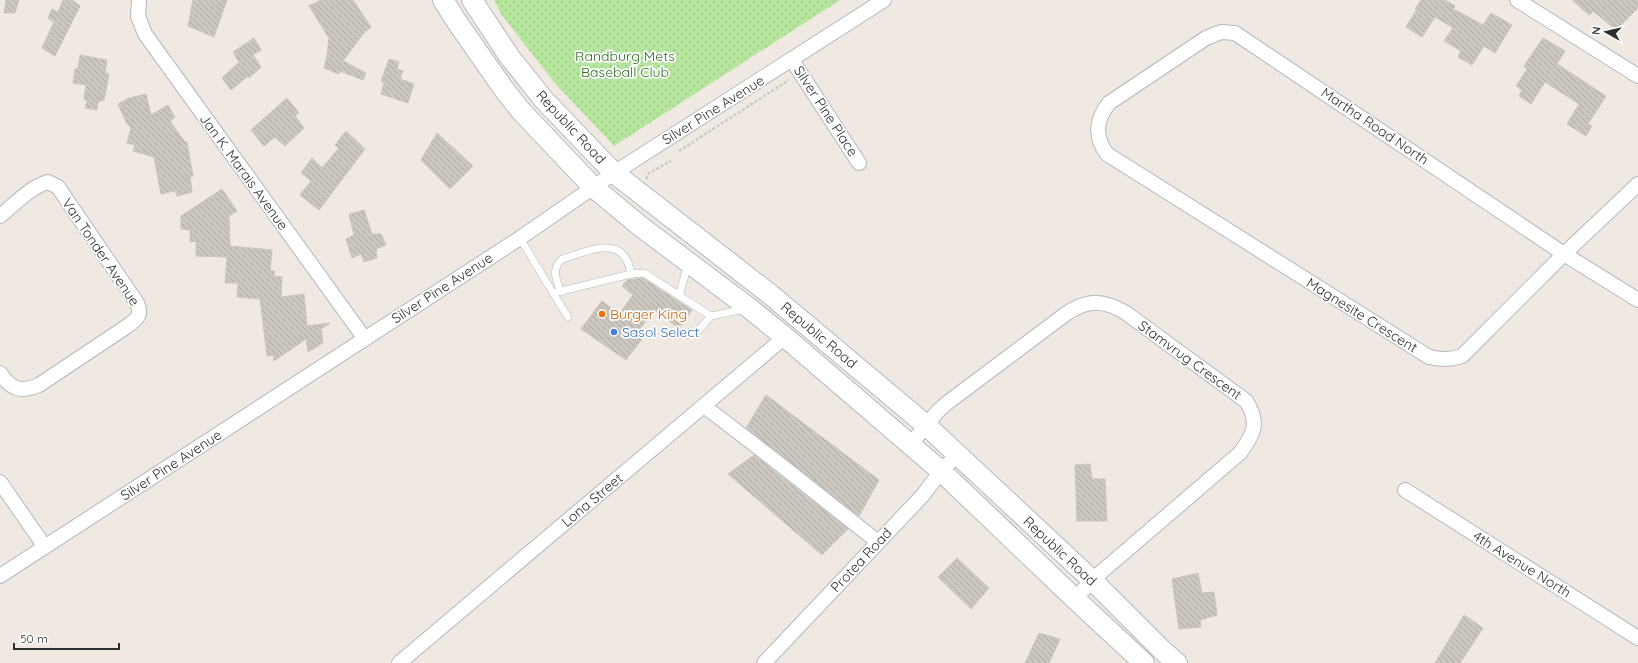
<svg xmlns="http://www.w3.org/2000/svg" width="1638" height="663" viewBox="0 0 1638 663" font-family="Quicksand,sans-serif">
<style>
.park{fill:url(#park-dots)}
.building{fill:url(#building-back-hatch);stroke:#cbc5ba}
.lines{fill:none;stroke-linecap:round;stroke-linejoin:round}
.lane-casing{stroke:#b4b7c1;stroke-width:8}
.street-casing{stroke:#b4b7c1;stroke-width:16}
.secondary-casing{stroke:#b4b7c1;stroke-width:22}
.path{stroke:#c9c9c9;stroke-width:2.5;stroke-dasharray:3 2;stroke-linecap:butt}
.lane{stroke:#fff;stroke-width:7}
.street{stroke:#fff;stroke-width:14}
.secondary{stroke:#fff;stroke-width:20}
.food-dot{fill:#e8710a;stroke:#fff;stroke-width:1.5}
.shop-dot{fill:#3f7fe0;stroke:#fff;stroke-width:1.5}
.labels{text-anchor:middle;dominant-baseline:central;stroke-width:3.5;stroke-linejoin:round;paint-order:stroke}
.park-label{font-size:14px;fill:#2c6e1b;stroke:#fff}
.street-label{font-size:14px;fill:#2e2e2e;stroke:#fff}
.food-label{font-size:14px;fill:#c56008;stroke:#fff;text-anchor:start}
.shop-label{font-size:14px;fill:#366cbe;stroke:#fff;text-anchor:start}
</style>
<defs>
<pattern id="park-dots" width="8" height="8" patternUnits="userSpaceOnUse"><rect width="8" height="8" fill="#b6e59e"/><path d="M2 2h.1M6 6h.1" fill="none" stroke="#9dc588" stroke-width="1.8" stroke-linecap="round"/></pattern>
<pattern id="building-back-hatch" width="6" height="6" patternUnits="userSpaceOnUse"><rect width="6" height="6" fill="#cbc7bf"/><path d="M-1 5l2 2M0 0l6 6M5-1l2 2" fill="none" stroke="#afaba4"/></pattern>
</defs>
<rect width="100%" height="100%" fill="#efe9e1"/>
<polygon class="park" points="494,0 840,0 614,146 554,82 501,14"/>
<g class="building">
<polygon points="6,0 19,0 15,13 4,13"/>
<polygon points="63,0 72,0 80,6 55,56 42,48 54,22 48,18 52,9 58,12"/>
<polygon points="193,0 227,0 214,37 188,26"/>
<polygon points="321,0 353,0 371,27 363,34 343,61 366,73 363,80 340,71 339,74 324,68 327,55 329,38 309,6"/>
<polygon points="1421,0 1445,0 1455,6 1453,9 1483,25 1491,13 1512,25 1495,53 1484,46 1472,65 1458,57 1461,51 1444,41 1453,28 1435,17 1422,37 1406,27 1417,9 1415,9"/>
<polygon points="1572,0 1638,0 1638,8 1616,30 1593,11 1589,15"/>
<polygon points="254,38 261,50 253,55 261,67 249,78 248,76 231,90 222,78 239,62 233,52"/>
<polygon points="1543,38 1565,51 1557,64 1606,96 1588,124 1592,126 1586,136 1567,124 1579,104 1545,82 1531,104 1519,96 1522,90 1516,86 1527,69 1524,66"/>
<polygon points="80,55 107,60 105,73 109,74 104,100 98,102 97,110 85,108 87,100 84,99 86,85 73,83 75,69 78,69"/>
<polygon points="389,59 399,62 397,69 403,71 400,79 414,84 408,103 381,94 384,83 381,81"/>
<polygon points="146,94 151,115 168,105 175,117 170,121 185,142 187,142 193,176 190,177 192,192 177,196 175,191 161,194 154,157 133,151 135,145 127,143 131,128 126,122 118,104 129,98"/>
<polygon points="287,98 299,113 295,116 304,128 285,146 275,137 264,146 251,130"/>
<polygon points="346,131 365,149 319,210 300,195 311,181 301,173 312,158 322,168 339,148 335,145"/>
<polygon points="437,133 473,166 450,189 421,160"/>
<polygon points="222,189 237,211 229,216 230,246 272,250 270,271 275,271 274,276 282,277 281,297 304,294 307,326 330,323 321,329 323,343 308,352 306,339 274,361 273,355 267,356 260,299 237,297 238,283 225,283 227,257 196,256 196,241 190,242 190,230 181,229 181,216"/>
<polygon points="364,210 372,234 381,234 386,245 376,249 377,258 364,262 361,254 352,258 346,239 354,235 349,214"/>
<polygon points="643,278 692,310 679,328 654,310 639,330 645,335 626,360 581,329 602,301 619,314 633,295 622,286 627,280"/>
<polygon points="766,395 879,480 859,516 746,428"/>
<polygon points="754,455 848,529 822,555 728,474"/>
<polygon points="1090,464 1092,479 1105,479 1107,521 1077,521 1075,465"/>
<polygon points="957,558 989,588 971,609 938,577"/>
<polygon points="1198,573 1202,593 1214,592 1217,615 1200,620 1201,627 1179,629 1172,579"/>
<polygon points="1464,615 1483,628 1460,663 1435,663"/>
<polygon points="1039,633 1060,639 1049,663 1025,663"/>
</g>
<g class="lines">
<defs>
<g id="lane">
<polyline points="520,238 553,293 631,274 644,273 711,316"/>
<path d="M561,292c-5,-12 -10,-23 1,-33 18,-5 52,-22 64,0 3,4 4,10 5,15"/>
<polyline points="553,293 568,317"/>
<polyline points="679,296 688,264"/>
<polyline points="678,335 690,335 698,331 711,316 745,309"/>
</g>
<g id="street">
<polyline points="139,0 138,16 145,34 365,339"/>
<polyline points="1517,0 1638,76"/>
<polyline points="792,60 859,163"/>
<path d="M1638,184l-74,70 -102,102c-12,4 -21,4 -33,1l-322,-203c-13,-17 -11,-35 2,-51l97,-65 15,-6 14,1 329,221 74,46"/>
<path d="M0,216c14,-11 30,-29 48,-34l10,5 79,116c6,14 -1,16 -11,24l-87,58c-19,8 -28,4 -39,-12"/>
<polyline points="704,406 777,462 878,542"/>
<path d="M910,445l28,-34 9,-8 120,-90c22,-14 37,-13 59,0l120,88c14,22 8,33 -6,52l-148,127 -17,19"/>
<polyline points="0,482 45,547"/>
<polyline points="1405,490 1638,638"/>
<polyline points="0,576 520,238 614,173 884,0"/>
<polyline points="399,663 785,337"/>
<polyline points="764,663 923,495 941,471 957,455"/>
</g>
<g id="secondary">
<polyline points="443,0 459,25 503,88 521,111 593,187 640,226 749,308 785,337 941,471 1075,599 1144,663"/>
<polyline points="472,0 509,56 544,100 614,173 771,295 927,426 1092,580 1162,650 1177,663"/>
</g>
</defs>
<use href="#lane" class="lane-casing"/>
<use href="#street" class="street-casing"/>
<use href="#secondary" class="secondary-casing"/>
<g class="path">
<polyline points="679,151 789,80"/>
<polyline points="646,179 649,173 671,161"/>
</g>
<use href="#lane" class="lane"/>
<use href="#street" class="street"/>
<use href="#secondary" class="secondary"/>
</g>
<circle class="food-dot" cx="602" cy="314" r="4"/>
<circle class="shop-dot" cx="614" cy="332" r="4"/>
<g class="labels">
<g class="park-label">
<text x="625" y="56">Randburg Mets<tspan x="625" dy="16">Baseball Club</tspan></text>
</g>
<g class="street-label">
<text transform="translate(713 110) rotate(-32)">Silver Pine Avenue</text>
<text transform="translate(826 111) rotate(57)">Silver Pine Place</text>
<text transform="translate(1375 126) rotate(34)">Martha Road North</text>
<text transform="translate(571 127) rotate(47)">Republic Road</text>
<text transform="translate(244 172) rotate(54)">Jan K. Marais Avenue</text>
<text transform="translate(101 252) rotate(56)">Van Tonder Avenue</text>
<text transform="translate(442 288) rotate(-33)">Silver Pine Avenue</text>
<text transform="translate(1362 315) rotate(32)">Magnesite Crescent</text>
<text transform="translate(819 335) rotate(40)">Republic Road</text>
<text transform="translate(1190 360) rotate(36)">Stamvrug Crescent</text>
<text transform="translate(171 465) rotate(-33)">Silver Pine Avenue</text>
<text transform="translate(592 500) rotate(-40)">Lona Street</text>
<text transform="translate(1060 551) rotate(43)">Republic Road</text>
<text transform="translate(861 560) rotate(-47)">Protea Road</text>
<text transform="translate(1522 564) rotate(32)">4th Avenue North</text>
</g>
<g class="food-label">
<text x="610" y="314">Burger King</text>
</g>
<g class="shop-label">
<text x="622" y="332">Sasol Select</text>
</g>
</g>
<g transform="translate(1606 32) rotate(278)" stroke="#ffffff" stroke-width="3" paint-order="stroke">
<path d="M0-3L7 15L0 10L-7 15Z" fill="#2e2e2e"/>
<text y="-6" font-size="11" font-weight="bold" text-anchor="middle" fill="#2e2e2e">N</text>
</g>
<path d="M14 643v6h105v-6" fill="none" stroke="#2e2e2e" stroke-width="2"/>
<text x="20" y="643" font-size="12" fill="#2e2e2e" stroke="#ffffff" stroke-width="3" paint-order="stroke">50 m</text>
</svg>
